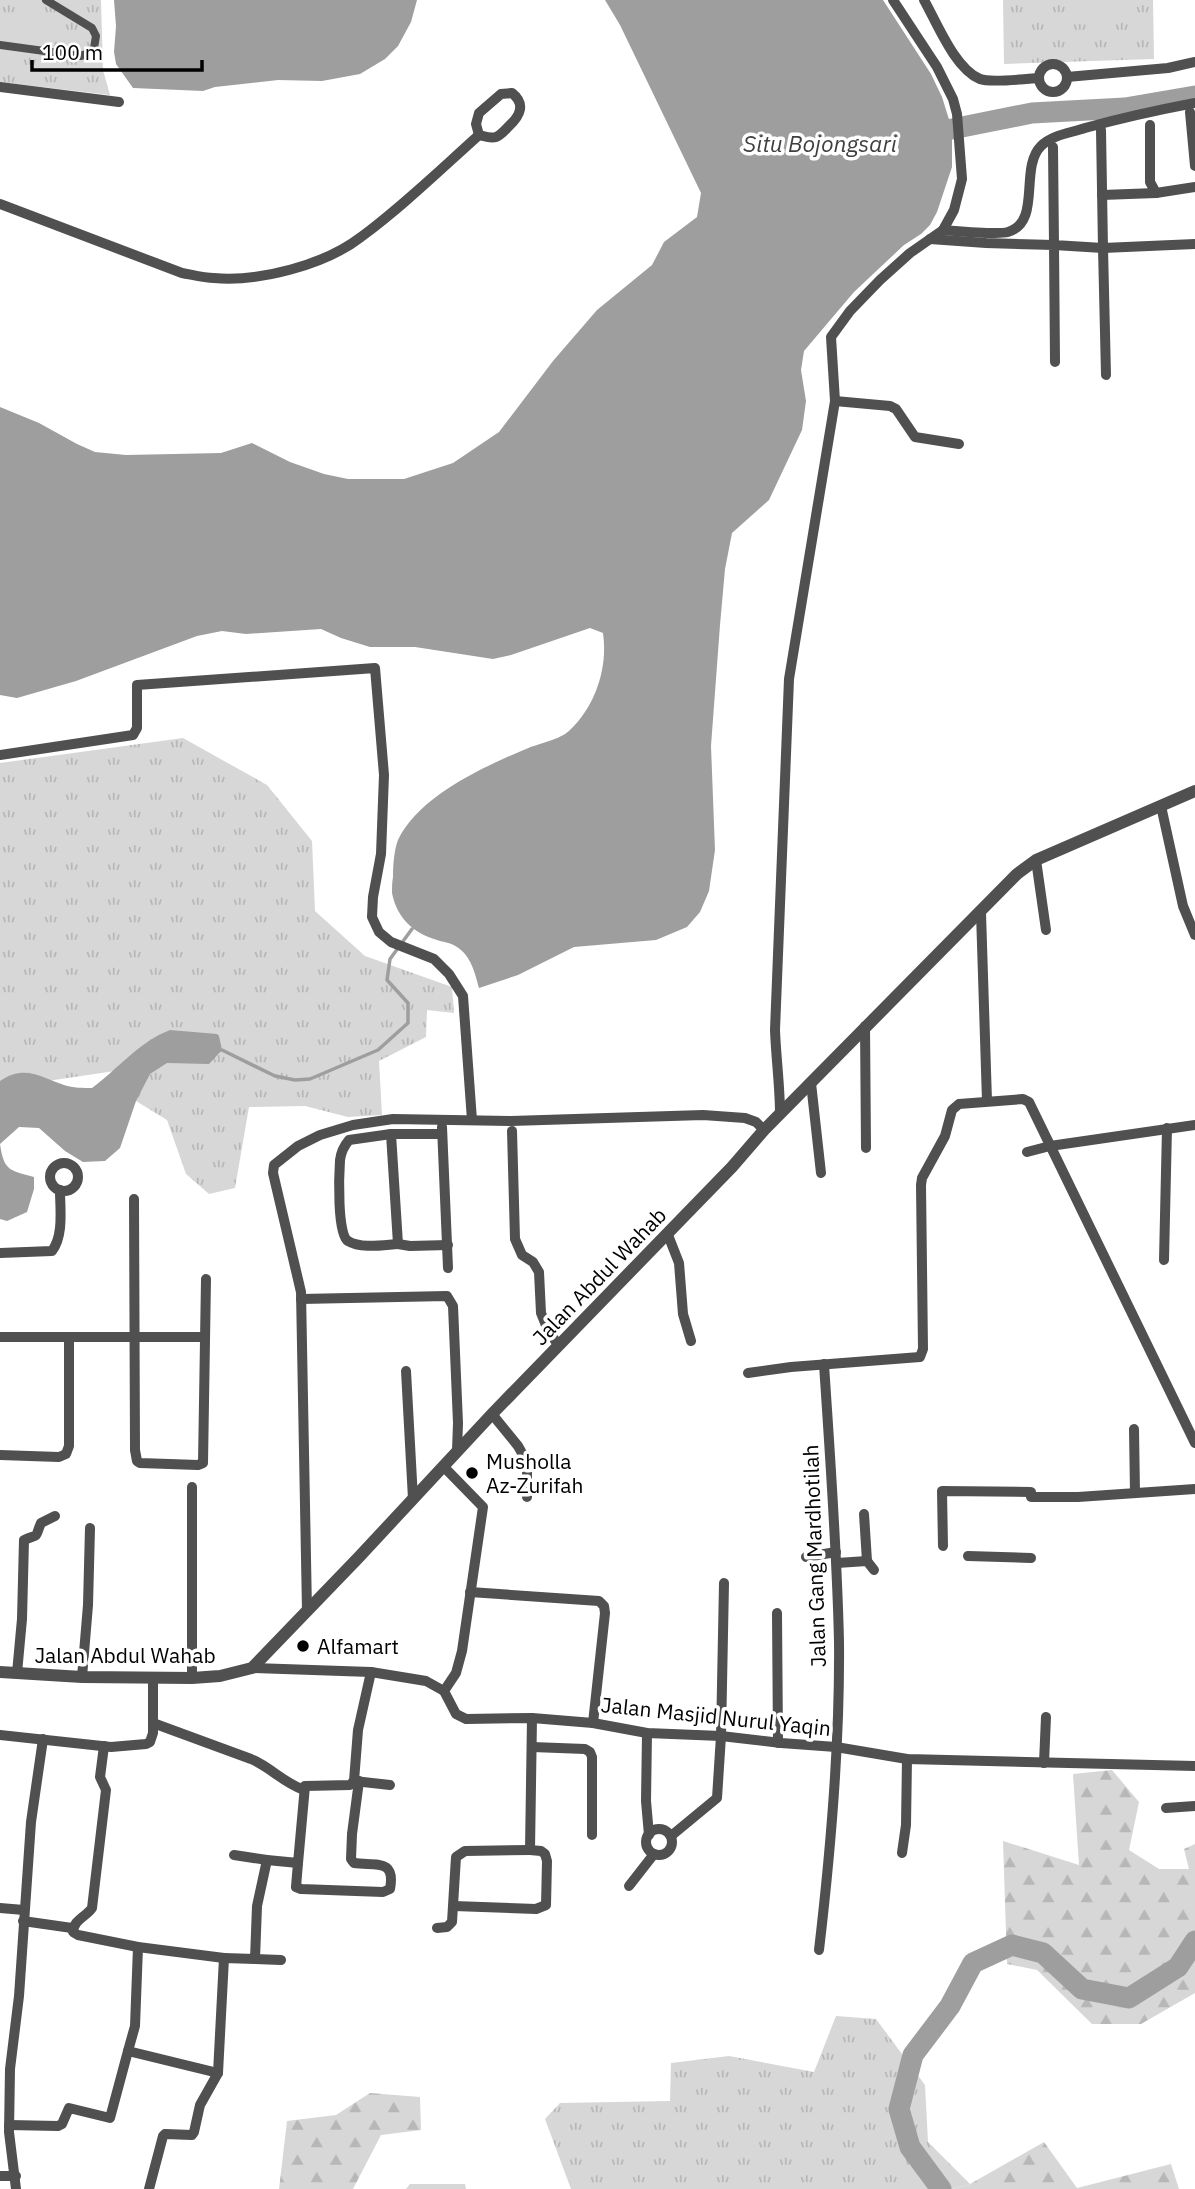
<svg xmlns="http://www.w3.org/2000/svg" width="1195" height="2189" viewBox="0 0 1195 2189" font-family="'IBM Plex Sans',sans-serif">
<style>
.grass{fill:url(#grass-tufts)}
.forest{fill:url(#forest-firs)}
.pitch{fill:#d7d7d7}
.water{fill:#9e9e9e}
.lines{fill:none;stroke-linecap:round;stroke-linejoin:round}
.stream{stroke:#9e9e9e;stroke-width:3.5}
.river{stroke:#9e9e9e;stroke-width:21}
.pedestrian{stroke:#505050;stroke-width:8}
.minor{stroke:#505050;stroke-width:10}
.tertiary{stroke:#505050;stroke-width:12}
.poi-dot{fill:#000;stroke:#fff;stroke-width:2.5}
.labels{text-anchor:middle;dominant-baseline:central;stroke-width:7;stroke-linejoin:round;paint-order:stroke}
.street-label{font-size:21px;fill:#000;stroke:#fff}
.poi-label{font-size:21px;fill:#000;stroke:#fff;text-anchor:start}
.water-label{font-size:23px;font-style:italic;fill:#3f3f3f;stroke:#fff}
</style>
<defs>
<pattern id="grass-tufts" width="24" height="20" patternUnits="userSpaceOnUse" patternTransform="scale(1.75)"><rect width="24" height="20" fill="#d7d7d7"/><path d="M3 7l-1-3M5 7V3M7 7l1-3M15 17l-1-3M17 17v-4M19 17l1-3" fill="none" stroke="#b7b7b7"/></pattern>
<pattern id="forest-firs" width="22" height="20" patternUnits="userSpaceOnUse" patternTransform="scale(1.75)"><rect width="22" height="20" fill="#d7d7d7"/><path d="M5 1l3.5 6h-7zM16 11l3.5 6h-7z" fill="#b7b7b7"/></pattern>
</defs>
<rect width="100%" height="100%" fill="#fff"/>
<g class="grass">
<polygon points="0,0 101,0 103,70 110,95 0,82"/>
<polygon points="1003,0 1153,0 1154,59 1004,64"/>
<polygon points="183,738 267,785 312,841 315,911 365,956 452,987 454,1013 427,1010 426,1037 379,1061 382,1115 348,1117 305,1106 249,1107 235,1188 209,1194 186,1174 167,1120 136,1101 115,1071 0,1088 0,763"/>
<polygon points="836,2016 876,2019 925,2085 928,2142 970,2184 952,2189 571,2189 545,2119 560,2103 670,2101 671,2063 729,2056 814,2072"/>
<polygon points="410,2184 465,2184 466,2189 406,2189"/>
</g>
<g class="forest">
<polygon points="1112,1770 1139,1802 1129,1850 1159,1869 1189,1869 1184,1849 1195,1844 1195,1993 1141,2024 1092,2024 1037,1970 1007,1964 1003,1841 1079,1865 1073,1774"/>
<polygon points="370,2093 420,2097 421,2130 381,2135 353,2189 279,2189 287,2121 336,2115"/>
<polygon points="1044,2142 1077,2188 1171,2164 1179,2189 952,2189 970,2184"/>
</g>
<g class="pitch">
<polygon points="1075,0 1107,0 1106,25 1074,24"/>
<polygon points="9,14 57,21 54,49 5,42"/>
</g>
<g class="water">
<polygon points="114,0 417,0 411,22 398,46 385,59 360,74 322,81 278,80 215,87 203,91 133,88 116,64 114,52 116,26"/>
<path d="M605,0h278l48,74 11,23 10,32v38l-15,45 -7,13 -9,9 -17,11 -50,47 -50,59 -3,19 5,31 -4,29 -33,70 -37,33 -7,36 -5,56 -9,121 4,104 -6,41 -9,21 -13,15 -31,13 -82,7 -56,28 -39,13c-4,-15 -8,-32 -22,-41 -5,-4 -14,-5 -20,-7 -24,-7 -40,-22 -45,-47 0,-5 0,-11 1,-16 0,-11 1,-27 5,-37 21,-44 85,-73 128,-91 13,-6 34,-9 44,-19 26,-25 38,-63 33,-97l-13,-5 -79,27 -18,4 -78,-12h-45l-29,-9 -20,-9 -75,5 -24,-3 -25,5 -121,45 -59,17 -17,-3v-288l39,16 38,21 18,8 31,3 95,-2 31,-10 38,19 34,12 24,5h56l49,-16 46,-31 54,-71 44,-51 55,-45 12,-23 33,-25 4,-24 -81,-168z"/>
<path d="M170,1030l47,4 2,2 3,14 -13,14 -42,-1 -17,11 -14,27 -16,47 -15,13 -22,1 -18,-11 -26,-23 -20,-1 -19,17c4,27 9,26 34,33v12l-7,23 -20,9 -7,-2v-138c24,-17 41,-4 64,4 9,3 19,3 28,3 27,-20 47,-46 78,-58z"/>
</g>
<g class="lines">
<polyline class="stream" points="218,1050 222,1050 275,1076 295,1080 310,1079 378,1050 408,1023 408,1003 387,980 390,959 412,929"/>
<g class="river">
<polyline points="952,129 1032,113 1125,108 1195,96"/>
<polyline points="941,2189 910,2147 899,2109 913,2055 950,2006 973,1963 1012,1945 1043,1953 1082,1989 1129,1998 1178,1967 1195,1941"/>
</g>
<polyline class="pedestrian" points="0,45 81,56 88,53 94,48 96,36 92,28 46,0"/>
<g class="minor">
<path d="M924,0c13,23 31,69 56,79 10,4 46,0 59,-1"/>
<circle cx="1053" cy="78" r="14"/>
<polyline points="1067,77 1168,68 1195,62"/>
<polyline points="0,87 119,102"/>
<path d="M512,93c14,11 8,23 -3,33 -4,4 -8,9 -13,11 -6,2 -12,-1 -17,-2l-3,-11 3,-11 22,-19z"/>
<polyline points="1190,112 1195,166"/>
<polyline points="1150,125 1150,182 1156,193 1195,187"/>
<polyline points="1101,130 1103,248 1195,244"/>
<polyline points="1053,147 1054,245 1103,248 1106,375"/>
<polyline points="1102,195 1156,193"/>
<path d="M0,204l182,69c11,2 22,5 32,5 45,4 111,-13 147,-41 41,-30 80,-68 118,-102"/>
<path d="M943,230c14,1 54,5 65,2 34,-10 11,-64 33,-86 11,-11 29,-13 44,-18 37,-10 73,-18 110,-25"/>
<polyline points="930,239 986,243 1054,245 1055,362"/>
<polyline points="835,401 890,406 896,409 915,437 959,444"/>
<polyline points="0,755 133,735 137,728 137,685 375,668 384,775 381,854 373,897 372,917 379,932 391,942 434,959 449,974 463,996 472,1120"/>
<polyline points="1161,806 1183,906 1195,935"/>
<polyline points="1036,860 1046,930"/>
<polyline points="981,913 987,1101"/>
<polyline points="865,1026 866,1148"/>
<polyline points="811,1083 821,1173"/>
<path d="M780,1114c0,-28 -4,-56 -5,-84l14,-351 46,-278 -4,-64 19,-26 30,-31 30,-27 33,-23 11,-20 8,-31 -5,-65 -4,-15 -16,-32 -44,-67"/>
<polyline points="442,1127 448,1268"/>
<polyline points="512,1131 515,1239 522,1255 533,1262 539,1272 541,1313 547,1328 558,1345"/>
<path d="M391,1134l-42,6c-5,6 -8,12 -9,20 -1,14 -3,75 8,81 13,8 35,4 50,3"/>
<polyline points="442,1134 391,1134 398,1244 410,1246 448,1245"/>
<polyline points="1027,1152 1050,1146 1195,1125"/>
<circle cx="64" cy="1177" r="14"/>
<polyline points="134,1199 135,1450 137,1461 140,1463 198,1465 203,1463 206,1279"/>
<polyline points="668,1235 679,1263 683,1314 691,1341"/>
<path d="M0,1253l52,-2c12,-16 8,-42 8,-61"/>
<polyline points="1164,1260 1167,1128"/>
<polyline points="301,1299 447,1296 453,1306 458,1423 457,1451"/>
<polyline points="0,1337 205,1337"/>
<polyline points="406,1371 413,1499"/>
<polyline points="748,1373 791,1367 920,1357 923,1349 921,1185 922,1178 945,1136 952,1110 959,1104 1023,1099 1029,1102 1195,1443"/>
<polyline points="492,1414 518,1446 527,1462 527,1497"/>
<polyline points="1134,1429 1135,1493"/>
<polyline points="0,1455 59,1457 66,1454 69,1446 69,1337"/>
<polyline points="1031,1497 1078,1497 1195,1489"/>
<polyline points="864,1514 867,1561"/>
<polyline points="943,1546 942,1491 1031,1492"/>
<polyline points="968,1556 1031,1558"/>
<polyline points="806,1557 836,1552"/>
<polyline points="837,1563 867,1561 874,1570"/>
<polyline points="470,1592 599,1601 604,1606 605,1613 593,1723"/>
<polyline points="307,1611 301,1292 273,1173 274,1165 298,1146 320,1135 353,1125 393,1119 511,1121 703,1115 745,1118 756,1122 764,1130"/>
<polyline points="777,1613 778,1743"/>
<polyline points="252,1668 371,1672 426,1681 444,1691 456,1714 466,1719 532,1718 593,1723 647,1733 721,1736 781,1743 836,1747 907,1759 1195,1766"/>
<path d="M17,1673l5,-54 2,-79c17,-7 10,-1 17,-17l14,-7"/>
<polyline points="82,1677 88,1605 90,1528"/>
<polyline points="192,1678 192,1487"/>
<polyline points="444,1691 456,1673 462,1651 483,1507 444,1467"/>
<path d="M153,1723l98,36c21,9 31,23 53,31"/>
<polyline points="647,1733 646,1801 649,1835"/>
<polyline points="0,1735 111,1747 146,1744 150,1742 153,1733 153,1678"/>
<path d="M104,1746l-4,31 6,13 -14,118c-6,9 -18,11 -19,24l5,3 60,12 86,11"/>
<polyline points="532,1747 585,1749 590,1752 592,1757 592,1835"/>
<polyline points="1044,1763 1046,1717"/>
<polyline points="354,1781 390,1785"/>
<polyline points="1166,1808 1195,1806"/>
<circle cx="659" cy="1842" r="13"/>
<polyline points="671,1836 717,1798 721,1736 724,1583"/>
<polyline points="902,1853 906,1825 907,1759"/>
<polyline points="234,1855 267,1860"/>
<path d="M298,1863l-2,24 5,2 82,3 7,-3c6,-31 -15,-23 -36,-26l-3,-4 1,-25 7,-53"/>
<polyline points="629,1886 654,1854"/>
<polyline points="454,1906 536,1909 546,1905 547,1861 545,1854 541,1851 530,1850 532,1718"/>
<polyline points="0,1908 24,1910"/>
<polyline points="23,1921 72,1928"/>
<polyline points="437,1928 447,1927 452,1922 456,1857 465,1851 530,1850"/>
<path d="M819,1950c12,-102 21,-205 20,-308 -2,-93 -9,-185 -15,-278"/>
<polyline points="255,1959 281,1960"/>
<polyline points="128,2051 135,2026 138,1947"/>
<polyline points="9,2125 58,2126 62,2124 69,2108 110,2118 128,2051 218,2073"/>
<polyline points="0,2176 16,2176"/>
<polyline points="16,2189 9,2132 10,2069 19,1996 31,1822 43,1739"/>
<polyline points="149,2189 163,2136 165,2134 192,2135 194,2132 200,2105 218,2073 224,1958 255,1959 257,1906 267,1860 298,1863 305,1786 350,1785 354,1781 358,1730 371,1672"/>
</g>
<polyline class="tertiary" points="0,1672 82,1677 192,1678 220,1676 252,1668 359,1557 492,1414 732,1167 764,1130 1017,874 1036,860 1195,791"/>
</g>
<g class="poi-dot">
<circle cx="472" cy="1473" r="7"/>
<circle cx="303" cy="1646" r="7"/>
</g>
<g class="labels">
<g class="street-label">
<text transform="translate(599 1276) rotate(-46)">Jalan Abdul Wahab</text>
<text transform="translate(814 1556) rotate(-92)">Jalan Gang Mardhotilah</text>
<text x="125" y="1655">Jalan Abdul Wahab</text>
<text transform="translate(716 1716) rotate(6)">Jalan Masjid Nurul Yaqin</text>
</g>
<g class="poi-label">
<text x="486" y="1461">Musholla<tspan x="486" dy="24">Az-Zurifah</tspan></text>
<text x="317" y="1646">Alfamart</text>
</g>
<g class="water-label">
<text x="820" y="143">Situ Bojongsari</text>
</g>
</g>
<path d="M32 60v10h170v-10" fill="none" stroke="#000000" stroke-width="3.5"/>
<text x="42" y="60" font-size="21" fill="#000000" stroke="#ffffff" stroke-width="5" paint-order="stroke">100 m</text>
</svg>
